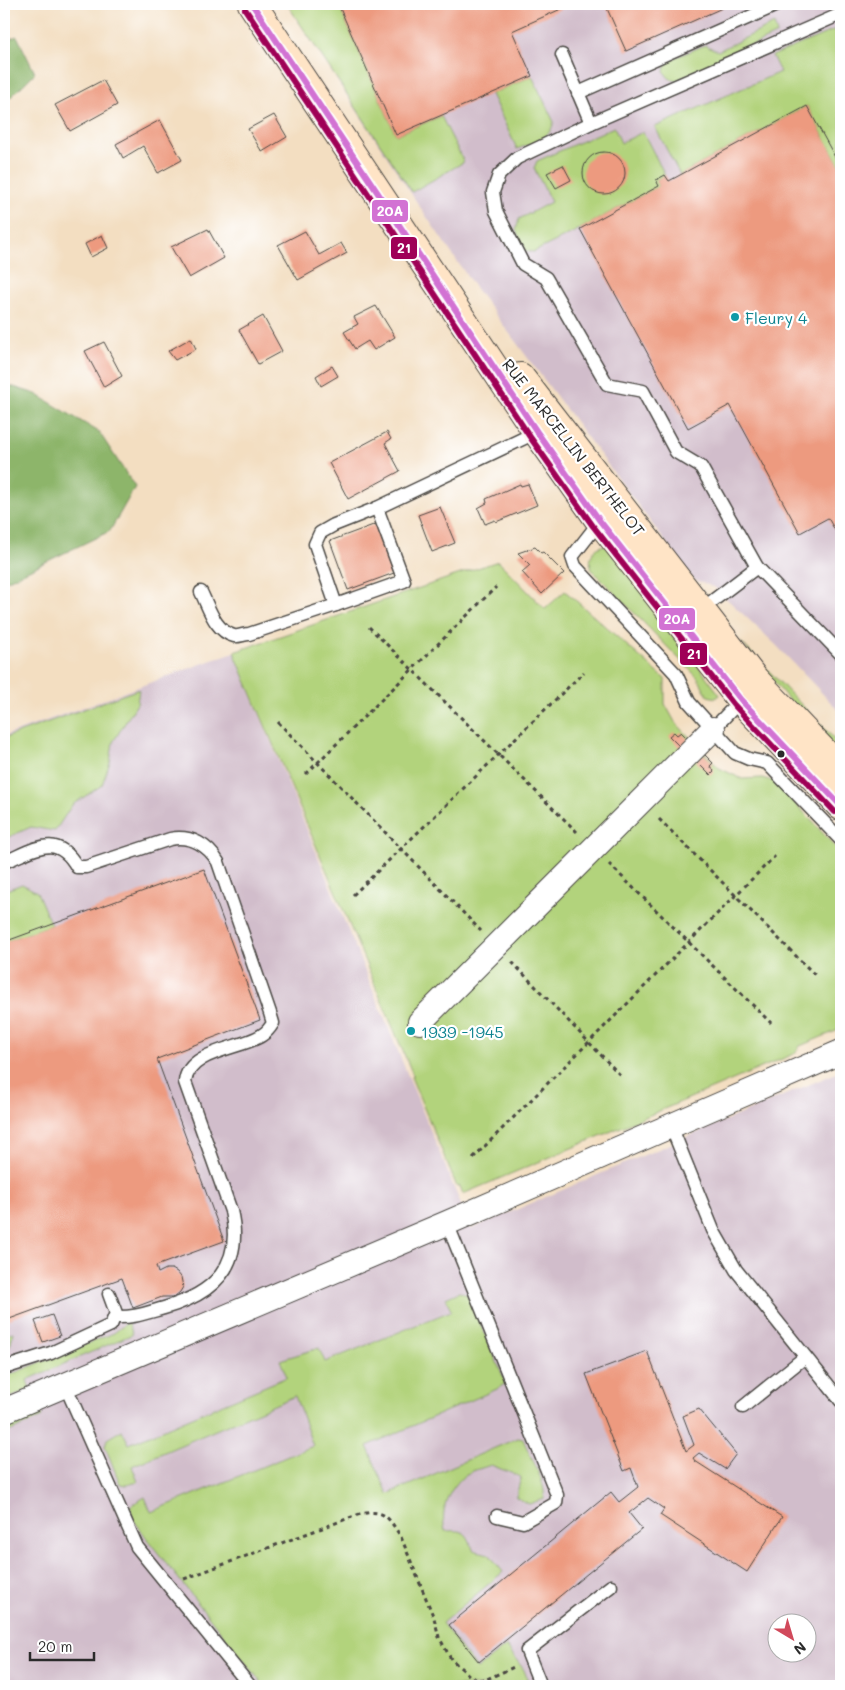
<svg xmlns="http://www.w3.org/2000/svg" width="845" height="1690" viewBox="0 0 845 1690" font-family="Mali,sans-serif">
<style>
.industrial{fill:#d1bdcb;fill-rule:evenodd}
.green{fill:#b2d37b;stroke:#6e7f53}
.forest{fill:#8db56b;stroke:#5c704b}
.building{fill:#ed9a7f}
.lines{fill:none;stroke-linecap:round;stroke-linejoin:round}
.lane-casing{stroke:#494642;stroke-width:15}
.street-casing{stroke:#494642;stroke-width:26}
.secondary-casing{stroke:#494642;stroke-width:30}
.path{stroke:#494642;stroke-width:3;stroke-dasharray:4 4;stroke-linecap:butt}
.lane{stroke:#fff;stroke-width:12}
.street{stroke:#fff;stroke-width:24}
.secondary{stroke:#ffe4c6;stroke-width:28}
.bus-1-casing{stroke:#fff;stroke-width:10}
.bus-2-casing{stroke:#fff;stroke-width:10}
.bus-1{stroke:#d272d3;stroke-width:6}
.bus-2{stroke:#9f0057;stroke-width:6}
.culture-dot{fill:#0f9aa8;stroke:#fff;stroke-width:2}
.bus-dot{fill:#2b2b2b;stroke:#fff;stroke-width:2}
.labels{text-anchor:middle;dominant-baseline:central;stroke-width:4.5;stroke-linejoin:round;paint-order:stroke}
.culture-label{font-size:16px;fill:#0d838f;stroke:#fff;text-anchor:start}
.street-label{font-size:16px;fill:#2b2b2b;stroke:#fff}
.line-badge{stroke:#fff;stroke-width:2}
.badge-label{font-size:14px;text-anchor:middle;font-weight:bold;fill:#fff}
</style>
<rect width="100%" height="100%" fill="#fff"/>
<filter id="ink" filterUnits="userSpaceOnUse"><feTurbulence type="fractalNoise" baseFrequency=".02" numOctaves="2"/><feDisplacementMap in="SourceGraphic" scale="10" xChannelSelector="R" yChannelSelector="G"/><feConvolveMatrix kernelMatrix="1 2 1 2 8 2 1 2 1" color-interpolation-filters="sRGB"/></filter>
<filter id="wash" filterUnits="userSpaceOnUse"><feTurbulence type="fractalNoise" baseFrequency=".0096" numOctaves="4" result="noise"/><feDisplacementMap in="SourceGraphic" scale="20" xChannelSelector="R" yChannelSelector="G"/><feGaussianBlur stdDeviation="1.12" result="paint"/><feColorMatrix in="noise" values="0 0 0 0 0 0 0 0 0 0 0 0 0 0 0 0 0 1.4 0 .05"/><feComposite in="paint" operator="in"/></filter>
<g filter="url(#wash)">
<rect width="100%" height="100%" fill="#f3dec1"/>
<g class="industrial">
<polygon points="287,4 841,4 841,713 776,645 714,587 694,580 474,286 420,207"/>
<path d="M234,652l237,577 370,-158v615h-837v-950zM778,1622h30v30h-30z"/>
</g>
<g class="green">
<polygon points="287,4 338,4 396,135 441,116 464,162 412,192"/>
<polygon points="774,24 777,34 676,81 669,78 664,72 665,67 669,60 705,45 718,51"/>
<polygon points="841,27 841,168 807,106 680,175 655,127 780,72 772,56"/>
<path d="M532,76l22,46c-6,20 -19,20 -37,27l-26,-55z"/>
<polygon points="614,127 621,143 643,132 665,175 656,180 659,186 580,229 534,252 525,251 516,230 519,219 551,202 534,168 537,161"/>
<path d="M607,545l113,150 -4,3 -8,-2 -10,-18 -106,-108c-5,-13 2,-24 15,-25z"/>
<polygon points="498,561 545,609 565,591 665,679 665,704 675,722 719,768 742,779 762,778 776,782 841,853 841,1029 800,1046 794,1054 463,1194 460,1186 457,1187 411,1077 413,1075 234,652"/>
<polygon points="741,642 841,746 841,763"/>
<polygon points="139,689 137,704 113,742 110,762 102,785 72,805 55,831 31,827 4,839 4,738"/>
<polygon points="22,884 37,892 51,925 4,942 4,891"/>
<path d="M459,1292l7,1 3,5 37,85 -9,6 -130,57 21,48 130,-56 5,1c6,16 24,44 21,60l-15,5 -13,-7 5,-20 -30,-12c-8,3 -19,5 -26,10 -17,15 -25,34 -20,56 19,-1 22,0 28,19l16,4 14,18 -61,51 35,46 29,-23 18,24 6,16h-266l-113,-142 -18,-25 -3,-13 15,-9 6,15 162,-66 -18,-50 -163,70 6,16 -11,3 -7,-1 -15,-38 2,-7 15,-9 7,14 158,-67 -7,-17 39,-12 6,14 126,-51 -5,-13z"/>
<polygon points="128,1322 133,1334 27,1380 30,1389 4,1400 4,1377 114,1333"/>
<polygon points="13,1332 11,1343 4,1355 4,1335"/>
<polygon points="36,1403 42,1417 4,1434 4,1417"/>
</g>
<g class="forest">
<polygon points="17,36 35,73 4,104 4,41"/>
<polygon points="4,384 36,394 99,432 135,487 110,531 4,582"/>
</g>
<g id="blocks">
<g class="building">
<polygon points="338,4 572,4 512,31 532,76 396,135"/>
<polygon points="605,4 731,4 626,51"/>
<polygon points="103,80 117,105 70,131 55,105"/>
<polygon points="807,106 841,168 841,529 836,532 828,518 800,533 730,405 688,428 580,229 659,186 656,180 665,175 669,181"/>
<polygon points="274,115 287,137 262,152 248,129"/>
<polygon points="160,120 182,160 158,173 143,146 123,158 116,144"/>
<circle cx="604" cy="173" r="21"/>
<polygon points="563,165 571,180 556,188 547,173"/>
<polygon points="208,229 224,258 189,278 171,247"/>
<polygon points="305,231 319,255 341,243 347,253 298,280 278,245"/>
<polygon points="102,235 108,248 91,257 85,244"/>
<polygon points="376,306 395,337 374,350 368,341 355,349 344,332 358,324 354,317"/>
<polygon points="263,316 282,351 258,364 239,330"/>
<polygon points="191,338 196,349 175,360 168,351"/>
<polygon points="104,342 122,376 104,387 85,351"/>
<polygon points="332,366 338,376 321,386 316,376"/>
<polygon points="387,432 391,439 385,443 400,471 348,499 329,463"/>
<polygon points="520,484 521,486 528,484 537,505 496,522 495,520 485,524 478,508 487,503 486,499"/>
<polygon points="440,507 455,543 432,552 418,515"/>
<polygon points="376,524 394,573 348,590 330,541"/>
<polygon points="535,547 541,553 543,552 564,573 542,594 522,572 530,565 518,553"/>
<polygon points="674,732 677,735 681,732 689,740 681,748 669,736"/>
<polygon points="704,754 713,763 710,766 714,771 710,775 696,761"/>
<polygon points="204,869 260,1020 157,1059 224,1241 156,1266 158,1273 166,1269 172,1269 177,1272 181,1277 183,1287 180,1292 174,1297 162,1297 133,1308 122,1278 4,1321 4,942"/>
<polygon points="52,1315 60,1336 43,1342 35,1321"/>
<polygon points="647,1351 686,1451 694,1445 683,1416 699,1409 736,1454 725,1469 699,1453 693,1458 695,1461 782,1517 747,1572 660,1515 664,1509 648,1498 629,1513 642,1529 479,1662 449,1625 611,1492 619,1502 638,1487 631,1468 624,1471 586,1374"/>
</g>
</g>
</g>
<g filter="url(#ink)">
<use href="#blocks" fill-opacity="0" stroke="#494642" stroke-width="1"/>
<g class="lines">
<defs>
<g id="lane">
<polyline points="562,55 591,123 517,158 499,175 493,192 496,211 523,264 546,278 607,384 643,391 676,452 701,467 757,567 841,654"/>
<polyline points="578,93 779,4"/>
<polyline points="591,123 841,14"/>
<polyline points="600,521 572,557 575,566 676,674 689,702 735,753 749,759 767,763 841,840"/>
<path d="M201,592c8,16 14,39 33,44 4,1 10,-2 15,-2l87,-29 68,-24 -27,-73"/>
<polyline points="336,605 315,544 320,533 334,525 377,508 537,432"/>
<polyline points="698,612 757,567"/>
<polyline points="713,729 741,700"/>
<path d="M4,862c30,-12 53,-31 73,5h9l84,-28c21,-4 38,6 48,23l52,151 3,10c-3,5 -6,9 -11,12 -20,14 -74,15 -77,47l46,129c13,55 -18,83 -67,97 -18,5 -31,10 -49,9"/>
<polyline points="671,1126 713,1230 736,1270 841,1401"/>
<polyline points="447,1223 557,1495 556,1503 523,1522 497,1516"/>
<polyline points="4,1368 51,1353 111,1325 116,1313 109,1294"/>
<polyline points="65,1385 137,1547 250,1686"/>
<polyline points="743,1407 805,1357"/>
<polyline points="541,1686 527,1651 611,1586"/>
</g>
<g id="street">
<polyline points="420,1022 713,729"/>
<polyline points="4,1411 447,1223 841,1052"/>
</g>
<g id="secondary">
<polyline points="252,4 537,432 600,521 741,700 841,806"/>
<polyline points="520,377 755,680 841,770"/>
</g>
</defs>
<use href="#lane" class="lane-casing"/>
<use href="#street" class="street-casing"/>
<use href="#secondary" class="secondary-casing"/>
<g class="path">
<polyline points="369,627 578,833"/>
<polyline points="278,722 481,931"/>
<polyline points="306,774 496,587"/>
<polyline points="659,819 817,977"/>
<polyline points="609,864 771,1023"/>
<polyline points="353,895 584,672"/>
<polyline points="512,962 622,1077"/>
<polyline points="840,1119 841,1119"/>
<polyline points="473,1158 775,856"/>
<path d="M184,1579l176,-65c25,-5 28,3 41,23l33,81 5,19 12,22 20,18 7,3 9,-1 29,-13"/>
</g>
<use href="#lane" class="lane"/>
<use href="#street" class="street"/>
<use href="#secondary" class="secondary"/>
<defs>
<polyline id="bus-1" points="252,4 537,432 600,521 741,700 841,806"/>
<polyline id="bus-2" points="245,9 530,437 593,526 734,705 835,812"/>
</defs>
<use href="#bus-1" class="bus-1-casing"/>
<use href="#bus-2" class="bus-2-casing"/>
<use href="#bus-1" class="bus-1"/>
<use href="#bus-2" class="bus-2"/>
</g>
</g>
<g class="culture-dot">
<circle cx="735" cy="317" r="5"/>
<circle cx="411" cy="1031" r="5"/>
</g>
<circle class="bus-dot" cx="781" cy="754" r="4.5"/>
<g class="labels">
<g class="culture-label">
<text x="745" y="317">Fleury 4</text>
<text x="421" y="1031">1939 -1945</text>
</g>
<g class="street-label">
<text transform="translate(574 447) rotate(52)">RUE MARCELLIN BERTHELOT</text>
</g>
</g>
<g class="line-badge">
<rect x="371" y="199" width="38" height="24" rx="5" fill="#d272d3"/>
<rect x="390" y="236" width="28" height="24" rx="5" fill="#9f0057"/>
<rect x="658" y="607" width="38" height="24" rx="5" fill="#d272d3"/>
<rect x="679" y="642" width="29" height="24" rx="5" fill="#9f0057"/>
</g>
<g class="badge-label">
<text x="390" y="216">20A</text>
<text x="404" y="253">21</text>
<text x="677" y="624">20A</text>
<text x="694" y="659">21</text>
</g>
<rect width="845" height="1690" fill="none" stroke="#fff" stroke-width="20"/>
<g transform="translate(792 1638) rotate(142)"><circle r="24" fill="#ffffff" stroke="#aaaaaa"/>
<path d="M0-4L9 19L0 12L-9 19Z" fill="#d1495b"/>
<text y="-8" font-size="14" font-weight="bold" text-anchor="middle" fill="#2b2b2b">N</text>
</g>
<path d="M30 1652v8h64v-8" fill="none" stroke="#2b2b2b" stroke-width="2.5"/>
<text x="38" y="1652" font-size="15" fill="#2b2b2b" stroke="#ffffff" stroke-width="4" paint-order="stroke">20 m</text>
</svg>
